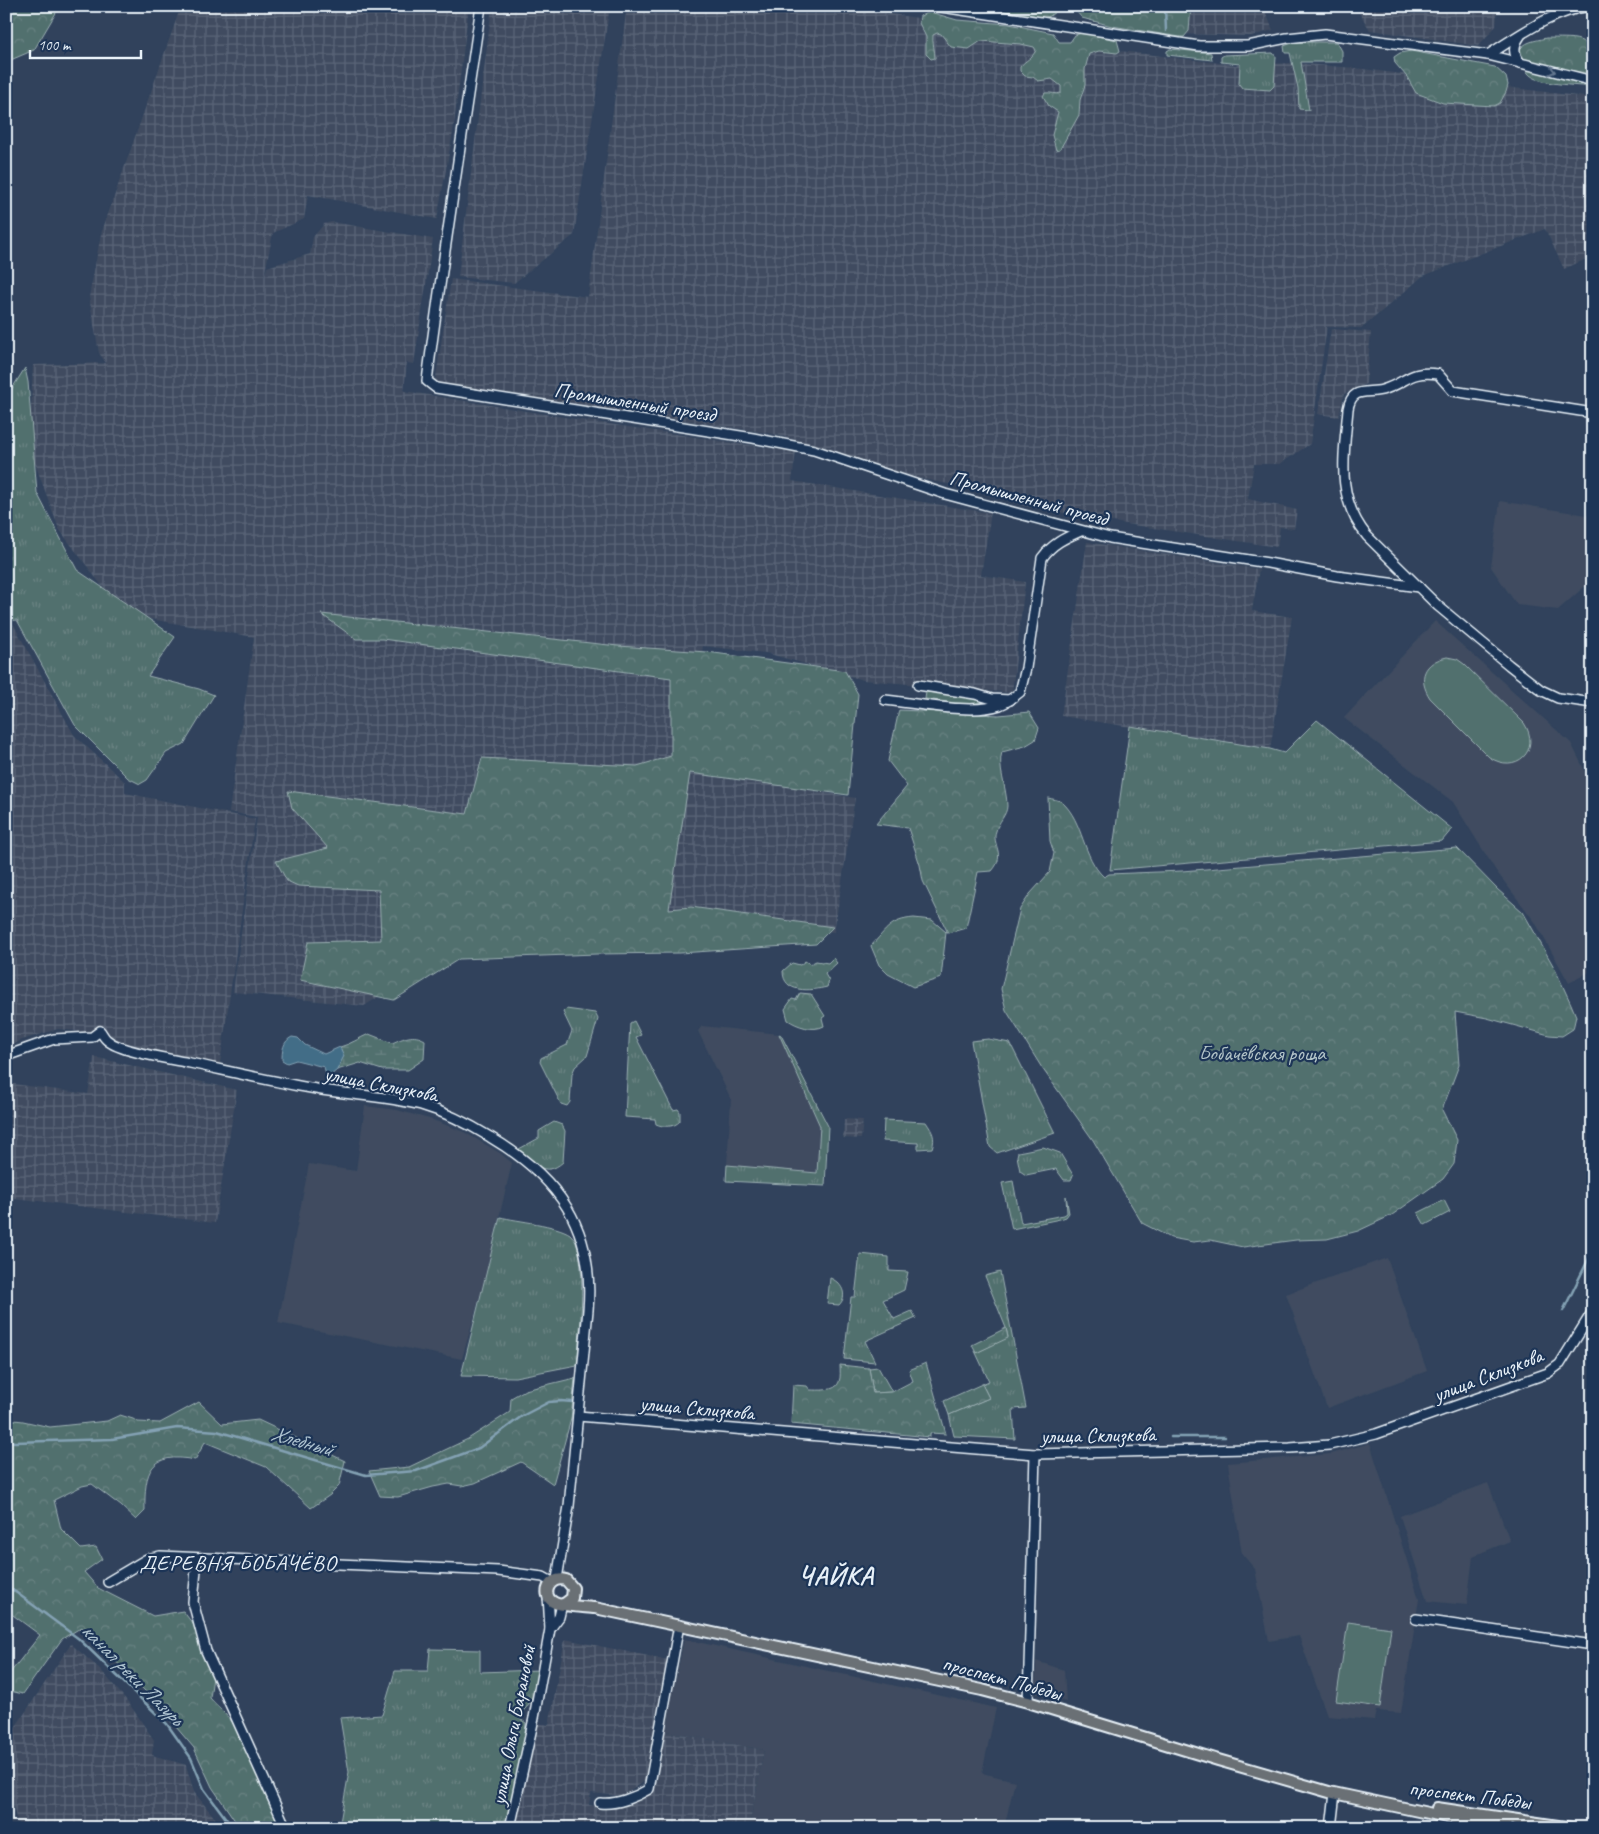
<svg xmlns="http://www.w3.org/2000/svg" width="1599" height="1834" viewBox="0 0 1599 1834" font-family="Caveat,sans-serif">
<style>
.built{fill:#3f4c60}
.industrial{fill:url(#industrial-grid)}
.grass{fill:url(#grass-tufts);stroke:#9cb0b3}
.forest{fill:url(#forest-crowns);stroke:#9cb0b3}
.wetland{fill:url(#wetland-marsh);stroke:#9cb0b3}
.pitch{fill:#516f6e;stroke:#9cb0b3}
.water{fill:#426d87;stroke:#84a2b4}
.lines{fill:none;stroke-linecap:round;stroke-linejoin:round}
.stream{stroke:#84a2b4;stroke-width:2.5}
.minor-casing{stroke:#e8f1f8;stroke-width:12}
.major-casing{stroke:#e8f1f8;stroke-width:14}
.minor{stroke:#1d3557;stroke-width:9}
.major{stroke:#6b7074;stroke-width:10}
.oneway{stroke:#64778f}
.labels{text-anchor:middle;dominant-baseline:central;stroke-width:4.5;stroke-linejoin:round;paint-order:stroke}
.street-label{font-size:21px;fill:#e8f1f8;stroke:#1d3557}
.park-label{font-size:21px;fill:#b3c4c8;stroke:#1d3557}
.water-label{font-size:22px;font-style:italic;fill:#aec3d0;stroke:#1d3557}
.neighbourhood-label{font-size:22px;letter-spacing:1px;fill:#e8f1f8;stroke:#1d3557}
.district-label{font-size:26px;font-weight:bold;letter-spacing:1px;fill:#e8f1f8;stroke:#1d3557}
</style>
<defs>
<pattern id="industrial-grid" width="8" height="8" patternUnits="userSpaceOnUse" patternTransform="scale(1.25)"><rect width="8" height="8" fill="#3f4c60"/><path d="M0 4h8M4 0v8" fill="none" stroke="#5b6678"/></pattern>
<pattern id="grass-tufts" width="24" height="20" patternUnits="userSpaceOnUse" patternTransform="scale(1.25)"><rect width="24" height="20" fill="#516f6e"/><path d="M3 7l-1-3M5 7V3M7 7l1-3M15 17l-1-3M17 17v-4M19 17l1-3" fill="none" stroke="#6a8483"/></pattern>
<pattern id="forest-crowns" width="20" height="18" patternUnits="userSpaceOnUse" patternTransform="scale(1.25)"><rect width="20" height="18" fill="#516f6e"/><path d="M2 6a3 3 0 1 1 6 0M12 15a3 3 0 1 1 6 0" fill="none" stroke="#6a8483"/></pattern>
<pattern id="wetland-marsh" width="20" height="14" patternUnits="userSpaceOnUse" patternTransform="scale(1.25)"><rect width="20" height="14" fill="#516f6e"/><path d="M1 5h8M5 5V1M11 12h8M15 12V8" fill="none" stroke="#6a8483"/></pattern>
</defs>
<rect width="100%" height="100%" fill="#31425c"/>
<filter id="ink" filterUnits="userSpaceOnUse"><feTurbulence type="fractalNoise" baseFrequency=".02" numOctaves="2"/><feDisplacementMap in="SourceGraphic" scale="10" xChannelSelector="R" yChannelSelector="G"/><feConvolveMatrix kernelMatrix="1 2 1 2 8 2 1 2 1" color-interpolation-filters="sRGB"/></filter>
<g filter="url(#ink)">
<g class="built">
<polygon points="1500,501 1593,516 1593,588 1584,587 1558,610 1517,605 1491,567"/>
<polygon points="1435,621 1571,743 1593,787 1593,970 1569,983 1535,922 1496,871 1453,802 1344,718"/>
<polygon points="702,1026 779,1034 820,1126 817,1173 727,1165 731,1099 698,1031"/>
<polygon points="365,1106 397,1110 433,1120 464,1132 500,1153 512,1163 482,1289 462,1359 278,1323 309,1164 356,1171"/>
<polygon points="1387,1258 1427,1371 1327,1408 1286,1294"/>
<polygon points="1370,1443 1419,1599 1401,1713 1376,1711 1374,1720 1327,1716 1299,1636 1269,1641 1255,1569 1242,1554 1228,1463 1331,1454"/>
<polygon points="1488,1483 1510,1541 1473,1556 1467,1605 1427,1601 1400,1516"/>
<polygon points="684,1639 996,1708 982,1773 1015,1781 1004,1828 749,1828 764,1750 665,1731"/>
<polygon points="1036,1661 1064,1670 1066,1702 1035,1693"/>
</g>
<g class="industrial">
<polygon points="181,6 469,6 453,132 437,219 308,195 304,219 273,233 264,277 267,267 310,254 313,237 324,224 332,222 433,239 414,364 407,363 404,391 582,420 796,452 792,481 991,513 981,575 1025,582 1012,693 863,680 766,653 703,646 685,768 855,798 834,932 666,914 463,945 364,1006 233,992 257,817 229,812 254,637 150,619 111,598 59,529 29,447 33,365 106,363 99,353 89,297 101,234"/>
<polygon points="492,6 610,6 574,235 514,283 458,277"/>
<polygon points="627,6 836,6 918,18 1079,46 1236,65 1293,63 1355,68 1593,98 1593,256 1564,269 1545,229 1423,276 1362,328 1327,327 1310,444 1280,464 1254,464 1248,499 1297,510 1294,529 1280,527 1277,547 1100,520 1021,505 1022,498 922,479 847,458 814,445 773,434 435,383 451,279 588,297"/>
<polygon points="1184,6 1263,6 1273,30 1251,36 1182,34"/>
<polygon points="1355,6 1498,6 1496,26 1478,46 1370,30"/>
<polygon points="1331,329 1371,332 1366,384 1344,394 1339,417 1318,414"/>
<polygon points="1087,542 1259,569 1252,611 1292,617 1270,749 1061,716"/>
<polygon points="6,620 11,620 74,735 125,782 125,793 255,819 220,1064 164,1055 100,1034 58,1029 22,1040 6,1048"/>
<polygon points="94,1057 237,1090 215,1223 6,1197 6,1083 88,1094"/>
<polygon points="844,1119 863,1120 861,1139 843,1138"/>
<polygon points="565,1639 668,1660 648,1779 623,1796 591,1793 589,1805 605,1808 653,1793 665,1731 764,1750 749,1828 515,1828 536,1723 549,1725"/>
<polygon points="71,1644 100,1669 128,1702 154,1740 152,1755 186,1765 194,1792 223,1828 19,1828 12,1803 6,1798 6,1741"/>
</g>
<g class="grass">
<polygon points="1295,42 1337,42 1342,51 1342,62 1301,62 1309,110 1299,109 1298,88 1290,53 1285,53 1284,46"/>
<polygon points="1170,49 1211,53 1212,60 1167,55 1167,51"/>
<polygon points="1273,53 1276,57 1274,86 1270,90 1242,88 1239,84 1240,64 1221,62 1221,57 1224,55"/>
<polygon points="25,368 28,382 37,493 77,570 175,637 148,676 199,689 214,695 184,744 166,753 147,780 140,784 128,778 75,725 17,620 6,621 6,398"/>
<polygon points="926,692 971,697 986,703 963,704 925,699"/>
<polygon points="1317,720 1452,829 1442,841 1110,870 1130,726 1270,749 1284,753"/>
<polygon points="566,1009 595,1013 598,1019 587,1056 575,1067 572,1074 570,1102 567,1106 561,1104 540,1062 541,1058 567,1045 572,1031 563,1012"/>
<path d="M634,1021l7,14 -5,2 37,73 5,-1 2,3v9c-6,7 -17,6 -24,3l-1,-5 -30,-2 5,-94z"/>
<polygon points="779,1034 781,1035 828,1126 825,1186 726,1181 727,1165 817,1173 820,1126"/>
<polygon points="988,1039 1010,1043 1055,1133 997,1153 990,1147 971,1041"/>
<path d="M884,1120l42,2c6,9 10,15 6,26l-14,1v-6l-35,-2z"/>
<path d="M554,1122l8,3 3,6 -2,31c-19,17 -30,0 -44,-13l20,-11v-7z"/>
<polygon points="1043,1147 1060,1153 1073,1175 1071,1180 1064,1180 1056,1169 1026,1175 1020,1171 1017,1156 1018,1152"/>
<polygon points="1013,1181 1021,1223 1064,1215 1067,1213 1066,1196 1069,1213 1066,1217 1060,1219 1012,1229 1002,1183"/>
<path d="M500,1217c17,4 57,8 70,17 20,15 9,106 7,131l-62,12 -54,-1z"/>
<polygon points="860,1254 889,1257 889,1271 908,1272 904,1290 883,1300 894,1319 912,1311 916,1318 865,1341 875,1362 844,1359 851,1297 855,1297"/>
<polygon points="1000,1272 1026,1408 1013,1409 1015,1439 954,1436 949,1415 989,1398 982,1384 989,1381 976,1353 1008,1337 1006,1328 985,1276"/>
<path d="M830,1278c11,4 19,17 9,27l-12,-1z"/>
<polygon points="878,1367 892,1392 873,1393 869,1368"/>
<path d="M430,1649l50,1v22l59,-2c-4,14 -6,38 -21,44l2,5 6,4 -2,26 -17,79h-168l10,-56 -9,-54 42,-3 13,-44h33z"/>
</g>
<g class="forest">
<polygon points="6,6 60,6 34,50 6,62"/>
<polygon points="977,6 1057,6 1056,11 1050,16 1043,18 1033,15 1005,12"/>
<polygon points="1075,6 1191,6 1189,31 1184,37 1180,37 1112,26 1082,18 1075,10"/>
<path d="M930,12l27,8 52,4 44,9 6,9h11l5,-7 7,-2 35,7 3,11 -3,2 -18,-2 -10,3 -4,15v16l-5,15 -1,15 -19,34 -4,1 -4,-15 6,-23 -9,-6 -6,-10 2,-3c6,-1 11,2 16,0v-7l-9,-7 -14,2 -5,-4 -8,-1 -5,-5v-4c5,-7 12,-8 16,-17l-2,-3 -13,-3 -40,-3 -12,8 -18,-2 -10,-13 -4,-1 -4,2c-1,7 2,16 2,23l-4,1 -5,-5v-17l-7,-14 1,-7z"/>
<path d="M1546,38c27,1 47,-5 47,29 0,7 0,14 -1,20 -15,-2 -55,-2 -64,-14 -4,-5 -7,-14 -10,-21 6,-11 17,-11 28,-14z"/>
<polygon points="1411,51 1495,67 1506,77 1508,85 1506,92 1500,103 1494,106 1443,103 1416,93 1407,77 1395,63 1394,57 1400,53"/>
<polygon points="321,614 618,646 707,652 845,671 858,694 848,795 690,773 669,909 691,907 833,927 816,944 680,953 597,954 459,959 394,1000 300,980 308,942 381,940 379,890 298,886 287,881 276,861 328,848 292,808 288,791 467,814 482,758 637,766 671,756 671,678 382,639 356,639"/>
<path d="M899,710l100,5 30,-3 10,16 -4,12 -10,6 -23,6c-5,15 5,36 5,54 0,9 -9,16 -11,25 -5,14 11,23 -4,40l-14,1 -12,56 -18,5 -25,-52 -3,-16 -12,-37 -32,-4 31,-38 -19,-25z"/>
<path d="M1048,798c4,1 11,2 14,4 22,20 20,55 42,75l5,-3 73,-3 275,-23 40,41 26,23 32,57 16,35 5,12 -3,13 -11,7 -13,-1 -62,-17 -32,-6 4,53 -17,45 15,30 -3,24 -11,15 -51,36 -34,16 -31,8 -31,1 -53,7 -33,-7 -17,2 -22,-4 -29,-15 -49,-83 -51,-72 -36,-58 -5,-21 19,-80 10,-15 20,-22 4,-19 -4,-12z"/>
<path d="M914,918l18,2 14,12 -5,46 -28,9 -25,-13 -9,-9 -8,-19c16,-17 19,-26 43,-28z"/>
<path d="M833,958l4,5 -12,11 4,7 -2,6c-16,4 -44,7 -44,-16l9,-8 8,2 5,-4 5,3 6,-3 12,2z"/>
<path d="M800,993l11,1 14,22 -3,2 2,8c-11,6 -27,0 -36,-6l-3,-11 7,-10 4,1z"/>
<polygon points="1006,1328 1008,1338 976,1353 972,1345"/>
<path d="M926,1363l20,71 -16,-1v4l-139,-13 2,-39 14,1 3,4c8,0 26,2 29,-8 2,-5 1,-12 1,-17l29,3 4,25 19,-1 21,-11 -4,-11z"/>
<polygon points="575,1378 571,1419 553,1484 521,1462 475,1483 462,1486 449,1484 433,1487 398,1497 380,1496 369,1471 409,1467 468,1439 510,1412 511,1398 525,1390"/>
<polygon points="982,1384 989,1398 949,1415 944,1401"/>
<path d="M199,1402l23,22 36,-4 87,41 -6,25 -9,9 -19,13 -45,-41 -61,-25 -10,18c-45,-9 -51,11 -50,51l-9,9 -15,-14 -29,-22 -10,2 -28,14 7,29 20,20 15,-2 6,12 -18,13 14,16 55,28 30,-5 10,13 20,53 -3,21 27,29 47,101h-44l-28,-41 -18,-39 -48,-56 -64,-65 -20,12 -39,55 -13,-3 -4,-13 34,-43 -34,-25v-191l17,2 27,6 57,-6 13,-6 13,4 5,3 22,1z"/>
</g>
<path class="wetland" d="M369,1034l23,9c12,-5 21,-10 33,-3l-1,19 -16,11h-26l-22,-7 -23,7 6,-14 -3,-9c11,-3 19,-9 29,-13z"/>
<g class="pitch">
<path d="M1447,657l10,2 7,5 60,59c18,27 -8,52 -35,34l-59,-59c-13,-20 -6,-36 17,-41z"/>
<polygon points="1444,1200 1450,1212 1425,1225 1418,1213"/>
<polygon points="1348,1622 1391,1628 1380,1707 1336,1701"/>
</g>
<path class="water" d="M292,1037l6,1 7,7 19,9 16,-7 4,9 -7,14 -7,6 -4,-2 -2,-7 -28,-7 -9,3 -5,-3c0,-9 1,-19 10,-23z"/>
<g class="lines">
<g class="stream">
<polyline points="1165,6 1166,31"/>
<polyline points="110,9 111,6"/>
<polyline points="1563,1311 1593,1250"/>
<polyline points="1171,1437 1225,1437"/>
<polyline points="6,1441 15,1442 112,1439 177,1428 217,1431 366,1475 416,1471 479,1448 522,1416 549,1402 561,1401 572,1402"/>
<polyline points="6,1585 79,1639 167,1724 191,1758 204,1789 233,1828"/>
</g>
<defs>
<g id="minor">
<path d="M481,6c-18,125 -38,250 -54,375l9,7 317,50 61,12 131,44 165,44 158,25 69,13 82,11"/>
<polyline points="935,6 1199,46 1248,46 1287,38 1325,34 1488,55 1593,81"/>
<path d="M1520,36c-7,9 -7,18 0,27"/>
<path d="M1488,55c32,-20 62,-43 101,-49"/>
<path d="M1593,413l-140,-22 -15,-17c-30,-4 -31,9 -56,16 -15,4 -30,-4 -34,19 -4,47 -13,88 19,127l71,70 71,59 32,25 17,8 35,5"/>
<polyline points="918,685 975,694 992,699 1010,700"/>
<path d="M885,700c32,3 86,15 115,5 8,-3 14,-8 20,-13l6,-24 16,-110c11,-15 23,-20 39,-27"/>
<path d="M6,1056l48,-17 38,-2 8,-6c2,2 4,7 7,9 13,12 64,19 83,23 42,9 84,19 126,26 35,6 71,7 105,16 24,7 48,19 69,32 68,40 105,91 98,173l-19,196 -12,73"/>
<polyline points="578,1416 1035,1454 1290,1448 1329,1445 1376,1434 1548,1373 1560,1364 1593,1311"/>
<polyline points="197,1559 193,1602 206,1651 286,1828"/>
<polyline points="108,1582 147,1559 160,1556 498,1571 543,1577 552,1582"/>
<polyline points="1416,1619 1593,1645"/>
<polyline points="550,1629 559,1617 562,1604"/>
<polyline points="1028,1702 1035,1454"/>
<path d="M600,1803c16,2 36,-6 49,-14l30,-164"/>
<polyline points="510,1828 534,1718 550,1629 548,1595"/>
<polyline points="1331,1828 1335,1793"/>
</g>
<g id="major">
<path d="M564,1604l8,-6 1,-10 -7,-8c-17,-5 -26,16 -11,23 6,3 31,4 40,5l387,82 46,12 190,58 111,32 141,30 37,6"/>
<polyline points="1437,1808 1572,1828"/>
</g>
</defs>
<use href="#minor" class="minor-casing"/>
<use href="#major" class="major-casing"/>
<use href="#minor" class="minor"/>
<use href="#major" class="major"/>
</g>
<defs><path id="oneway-chevron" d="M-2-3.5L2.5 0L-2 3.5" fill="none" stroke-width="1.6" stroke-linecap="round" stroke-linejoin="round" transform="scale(1.25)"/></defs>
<use class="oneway" href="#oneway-chevron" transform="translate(1552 71) rotate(14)"/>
</g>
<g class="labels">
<g class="street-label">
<text transform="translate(635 402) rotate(9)">Промышленный проезд</text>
<text transform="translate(1029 498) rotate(15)">Промышленный проезд</text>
<text transform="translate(381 1084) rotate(11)">улица Склизкова</text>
<text transform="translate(1488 1375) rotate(-21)">улица Склизкова</text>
<text transform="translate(697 1408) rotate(5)">улица Склизкова</text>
<text transform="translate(1098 1435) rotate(-1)">улица Склизкова</text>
<text transform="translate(1002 1678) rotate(15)">проспект Победы</text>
<text transform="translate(513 1725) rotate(-79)">улица Ольги Барановой</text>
<text transform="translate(1470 1795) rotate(7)">проспект Победы</text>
</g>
<g class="park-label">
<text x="1262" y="1053">Бобачёвская роща</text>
</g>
<g class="water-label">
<text transform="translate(302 1441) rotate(16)">Хлебный</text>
<text transform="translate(132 1674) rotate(45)">канал реки Лазурь</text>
</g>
<g class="neighbourhood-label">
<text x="238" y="1563">ДЕРЕВНЯ БОБАЧЁВО</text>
</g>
<g class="district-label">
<text x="836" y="1575">ЧАЙКА</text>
</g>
</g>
<rect width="1599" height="1834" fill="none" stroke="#1d3557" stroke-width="25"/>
<rect x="12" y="12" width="1574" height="1809" fill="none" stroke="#e8f1f8" stroke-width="2" filter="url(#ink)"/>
<path d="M30 50v8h111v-8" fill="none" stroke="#e8f1f8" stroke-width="2.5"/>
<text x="38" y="50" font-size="15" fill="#e8f1f8" stroke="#1d3557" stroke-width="4" paint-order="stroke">100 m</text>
</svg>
